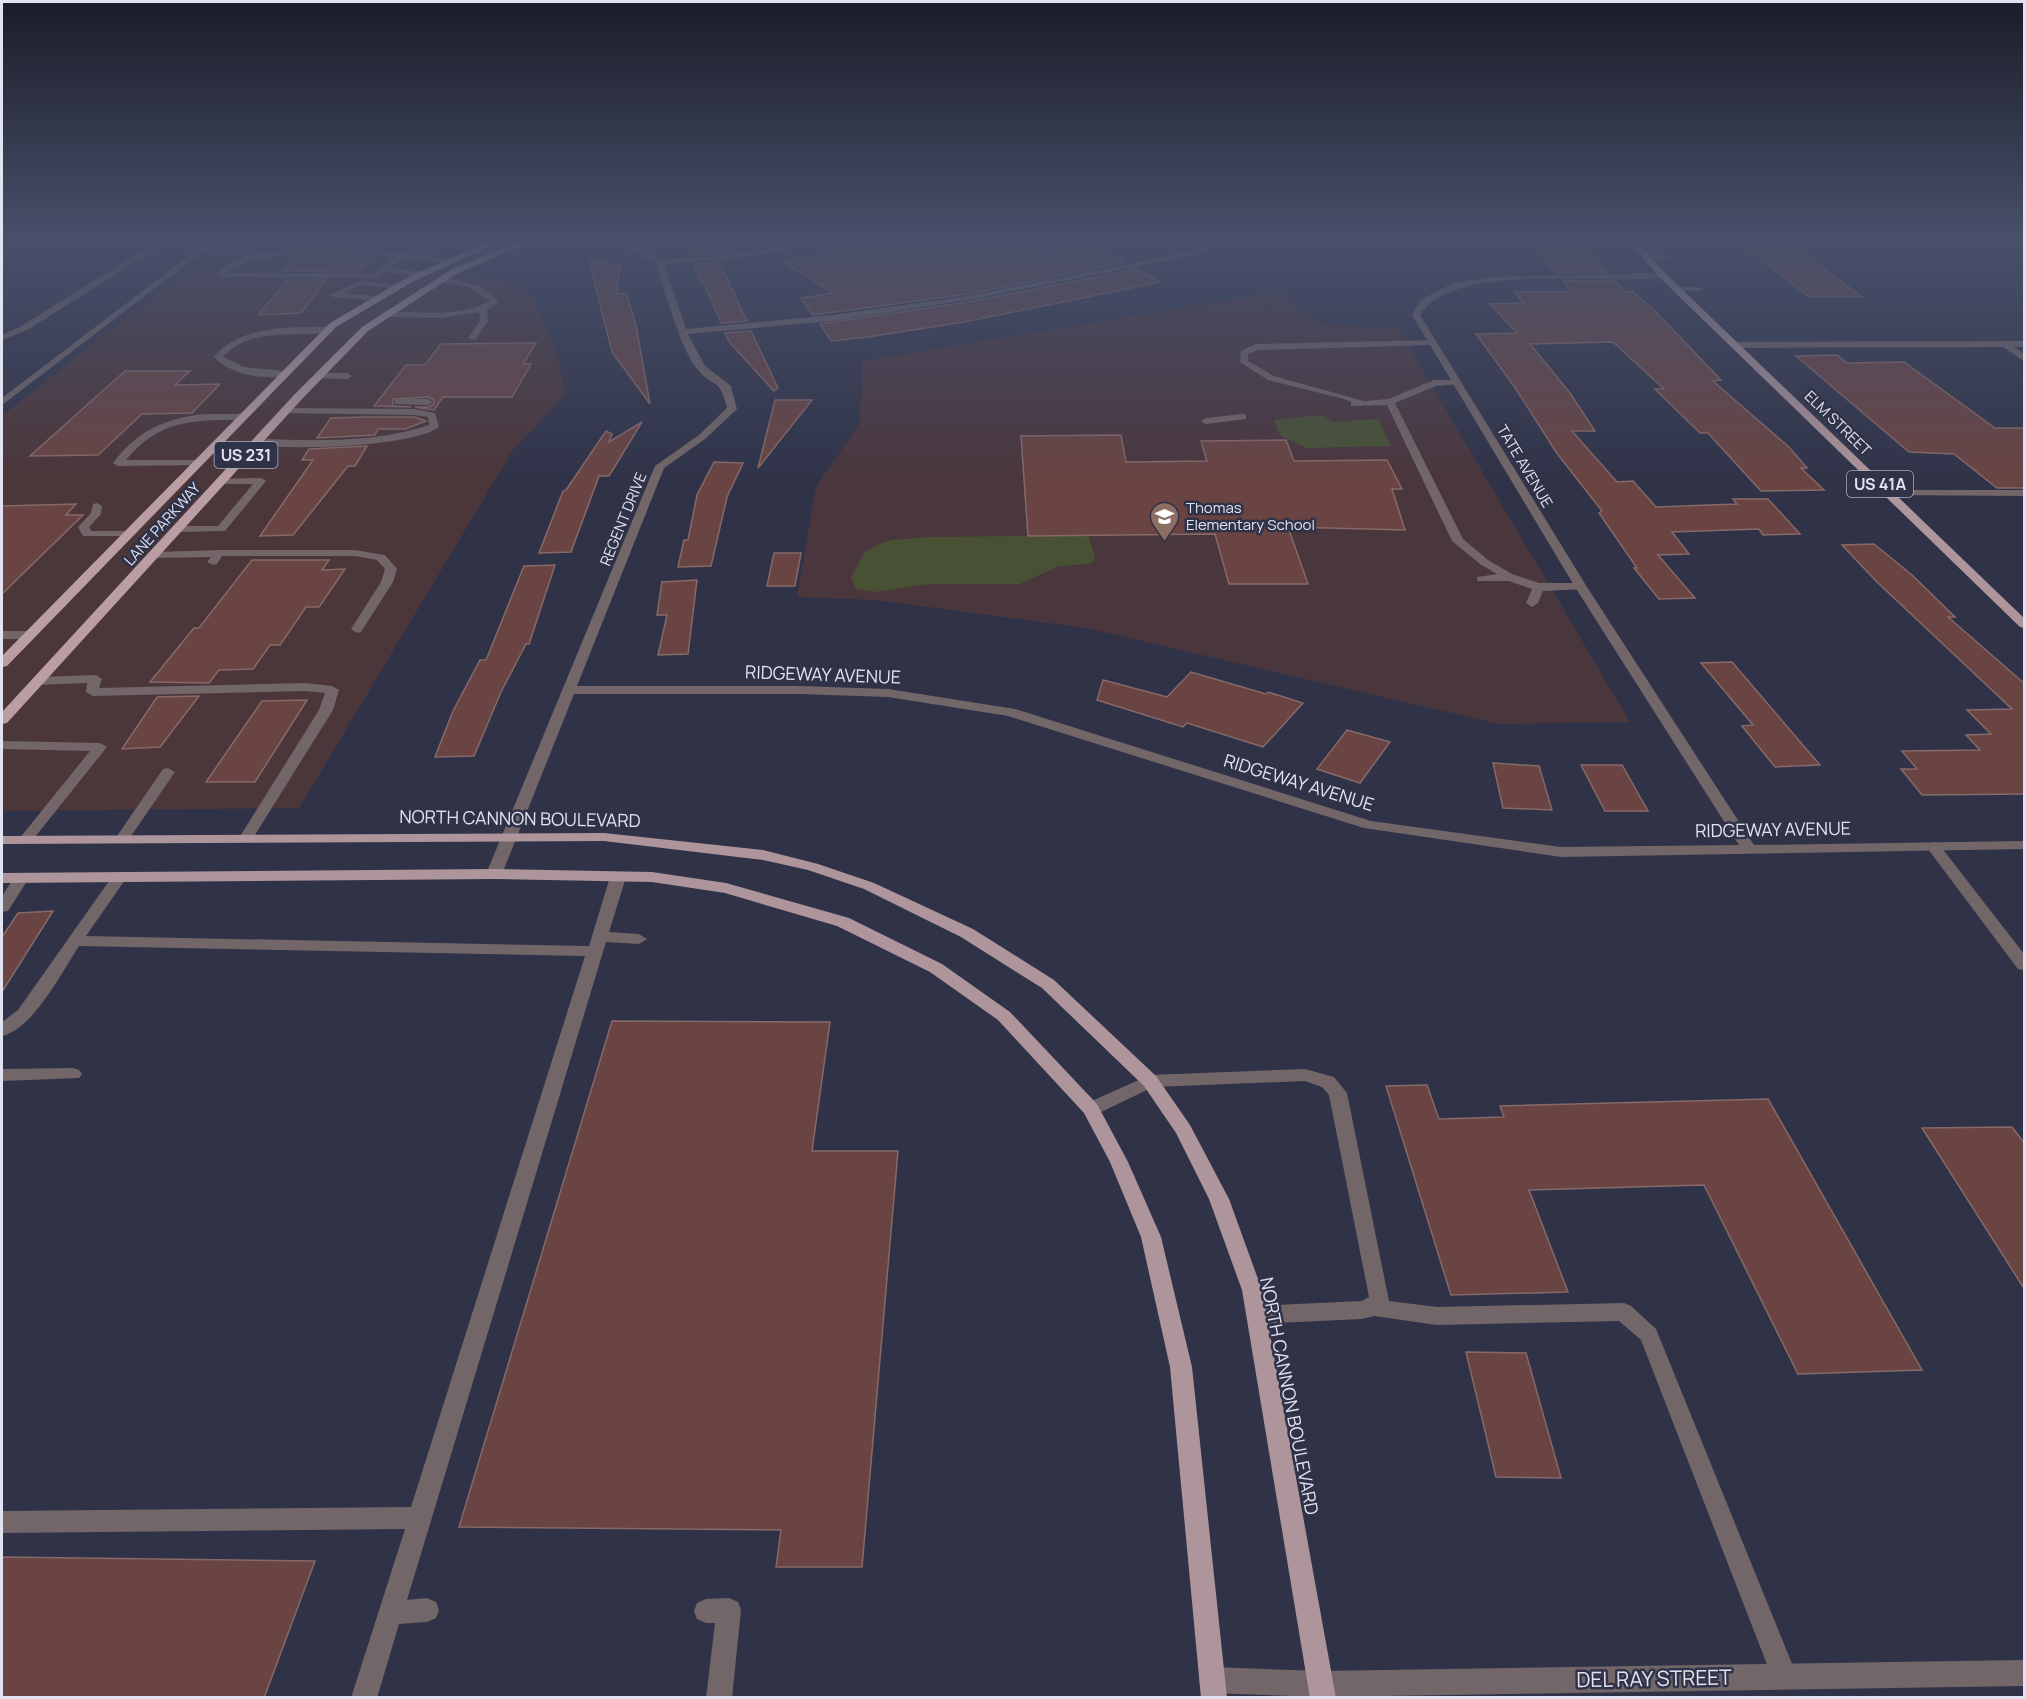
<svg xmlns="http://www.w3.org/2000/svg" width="2026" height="1699" viewBox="0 0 2026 1699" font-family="Manrope,sans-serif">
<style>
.commercial{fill:#4b363a}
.education{fill:#4a363d}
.green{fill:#485134}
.building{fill:#694443;stroke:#866968;stroke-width:1.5}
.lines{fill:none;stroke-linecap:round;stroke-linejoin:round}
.service{fill:#726668;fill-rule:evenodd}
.minor{fill:#726668;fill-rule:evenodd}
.tertiary{fill:#726668;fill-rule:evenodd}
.primary{fill:#ae959b;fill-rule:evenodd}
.trunk{fill:#ba9ea4;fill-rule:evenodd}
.labels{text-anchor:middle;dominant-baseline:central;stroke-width:5;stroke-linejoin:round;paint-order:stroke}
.far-street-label{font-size:15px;fill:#e1e3f1;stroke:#303348}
.far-poi-label{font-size:15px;fill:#e1e3f1;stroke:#303348;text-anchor:start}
.shield{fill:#303348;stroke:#acaebe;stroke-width:1.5}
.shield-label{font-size:16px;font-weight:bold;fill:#e1e3f1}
.street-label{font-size:18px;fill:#e1e3f1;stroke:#303348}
.near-street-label{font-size:21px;fill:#e1e3f1;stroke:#303348}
</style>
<rect width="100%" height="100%" fill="#303348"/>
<polygon class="commercial" points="223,241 469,241 410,264 513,281 533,299 558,357 565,395 513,450 299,808 2,811 2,416"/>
<polygon class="education" points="1280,292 1321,325 1397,327 1630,722 1499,724 1086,628 876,600 797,597 816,487 860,423 862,361"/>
<g class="green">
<polygon points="1323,415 1332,422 1378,419 1391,446 1306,448 1280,435 1274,420"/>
<polygon points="1088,535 1095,557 1093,561 1089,564 1059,566 1020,584 930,584 875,592 856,589 851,577 864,553 877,545 892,540 929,537"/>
</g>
<g class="building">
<polygon points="314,241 389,241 383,244 380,250 308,247"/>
<polygon points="686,241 710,241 715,253 691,255"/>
<polygon points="909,241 1040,241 1041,256 1097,247 1125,262 968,294 813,315 801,298 833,293 783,262"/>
<polygon points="1738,241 1787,241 1862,297 1809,297"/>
<polygon points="1536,248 1585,248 1607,272 1557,273"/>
<polygon points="301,255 302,255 371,258 358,272 282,271"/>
<polygon points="589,260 620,265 617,294 626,293 636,325 650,404 612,352"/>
<polygon points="719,262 732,289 747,321 721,323 704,283 701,283 694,264"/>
<polygon points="1137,269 1161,282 964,322 868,337 831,341 820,324 968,302"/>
<polygon points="288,280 326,280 301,313 258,315"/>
<polygon points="1563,281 1615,281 1625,292 1632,291 1654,310 1721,380 1713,381 1789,447 1807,468 1801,468 1824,490 1761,491 1708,433 1700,433 1655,389 1664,389 1613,342 1530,344 1570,393 1595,431 1572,431 1617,482 1633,481 1656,507 1737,504 1733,499 1768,499 1800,534 1763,535 1759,529 1672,532 1689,554 1658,555 1695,598 1659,599 1634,568 1637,568 1599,513 1602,511 1556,452 1514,386 1476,334 1517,333 1490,304 1524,303 1515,292 1572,292"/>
<polygon points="751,331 778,388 774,391 730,343 725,333"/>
<polygon points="536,343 523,364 531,364 512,397 443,397 434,410 415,407 428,407 434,404 434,400 428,397 393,399 393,406 411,407 374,406 406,365 425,365 441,344"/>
<polygon points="1837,355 1847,363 1904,362 1995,428 2025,428 2025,488 1997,488 1954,454 1909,452 1796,356"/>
<polygon points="125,371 190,371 175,385 220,384 192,413 142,414 98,455 30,456"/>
<polygon points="775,400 812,400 758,468"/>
<polygon points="366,417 414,417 426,421 405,429 378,429 375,435 317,438 331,418"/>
<polygon points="642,422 609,476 599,476 571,552 539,553 563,491 566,490 606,431 612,434 609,442"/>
<polygon points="1121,435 1126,462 1207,461 1201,441 1286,440 1294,461 1387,460 1402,489 1392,489 1405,530 1288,527 1308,584 1229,584 1215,534 1028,536 1021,436"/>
<polygon points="367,446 355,466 348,466 293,535 260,536 313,460 302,460 309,449"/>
<polygon points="714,462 743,463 727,497 711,566 678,567 684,540 688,540 697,495"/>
<polygon points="76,504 66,515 83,515 2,594 2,506"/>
<polygon points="1874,544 1912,575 1955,617 1948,617 2025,684 2025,794 1922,795 1901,769 1917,769 1902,751 1980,750 1966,735 1991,734 1967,710 2012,709 1877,582 1842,545"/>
<polygon points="774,553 801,553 795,586 767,586"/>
<polygon points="252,560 329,560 322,570 345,569 319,607 306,607 280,645 270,645 253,669 219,670 209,683 150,682 194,628 199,628"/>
<polygon points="555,565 529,644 526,644 501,692 474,756 435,757 453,711 480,660 486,660 524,566"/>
<polygon points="697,580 688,654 658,655 667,615 657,615 662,582"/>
<polygon points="1732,662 1820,765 1775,767 1742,726 1753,725 1701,663"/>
<polygon points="1191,672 1266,694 1268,692 1303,703 1263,747 1187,723 1183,727 1097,700 1103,680 1167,697"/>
<polygon points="199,696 160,747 122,749 157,697"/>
<polygon points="307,700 255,782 206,782 262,701"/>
<polygon points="1347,730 1390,742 1360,783 1317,769"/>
<polygon points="1493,763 1539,766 1552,810 1503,808"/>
<polygon points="1581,765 1622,765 1648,811 1605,811"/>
<polygon points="53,911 2,992 2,937 18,913"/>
<polygon points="612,1021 830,1022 812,1151 898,1151 862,1567 776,1567 781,1530 459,1527"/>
<polygon points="1427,1085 1439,1119 1504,1117 1500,1106 1768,1099 1922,1370 1798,1374 1704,1185 1529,1190 1568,1292 1451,1295 1386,1086"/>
<polygon points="2012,1127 2025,1144 2025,1290 1922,1128"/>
<polygon points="1466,1352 1526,1353 1561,1478 1496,1477"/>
<polygon points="2,1557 315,1561 264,1698 2,1698"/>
</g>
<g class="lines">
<g class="service">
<polygon points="158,241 168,241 29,329 2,340 2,335 23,325"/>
<polygon points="465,242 484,248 480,250 465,246 388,248 384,246 388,244"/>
<path d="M291,245l12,4 105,4 42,8 -4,2 -43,-6 -14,11 34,4 1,2 -4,2 -36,-4 -9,6 -155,-1 -4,-2c19,-21 49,-23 75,-25l-4,-3zM301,253h1l92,4 -21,17 -146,-1 22,-12z"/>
<polygon points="1644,255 1666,255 1670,257 1666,259 1641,259"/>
<path d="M441,277l39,9 19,16 -12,8 1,11 -13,19 -7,-2 12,-17 -1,-9 -37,6 -57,-1 -4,-3 4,-3c35,1 73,7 105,-10l-22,-14 -30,-6v-4z"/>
<polygon points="359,281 394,284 398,286 394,288 360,285 343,293 376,296 377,298 373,300 333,297 329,295"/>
<polygon points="1676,287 1699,287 1703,289 1699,291 1673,291 1673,287"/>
<path d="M328,327l3,1v4c-36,6 -80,-6 -108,25l21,10 41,4 3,1v4c-24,4 -57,-1 -74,-19 26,-32 76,-30 114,-30z"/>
<polygon points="1435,340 1436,342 1432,345 1258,350 1248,354 1248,361 1274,376 1364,401 1388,399 1434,380 1459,380 1459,384 1436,386 1395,403 1463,539 1488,560 1512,574 1539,583 1581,583 1585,585 1585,589 1543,591 1538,603 1532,607 1526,603 1532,589 1509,581 1477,581 1477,577 1497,574 1480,564 1452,541 1387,405 1351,406 1351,402 1344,399 1268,380 1240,362 1241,351 1256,344"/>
<polygon points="318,373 347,373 352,376 347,379 315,378 315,374"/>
<polygon points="398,399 428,399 433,402 428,405 395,404 395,400"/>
<path d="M285,408l129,1 21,4 4,14c-26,20 -152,24 -186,17v-4l4,-1c58,1 116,5 172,-14l-1,-8 -14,-2 -132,-2 -2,-2z"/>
<path d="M205,414h38l5,3 -5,3c-50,0 -83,-1 -117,40h72l4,1v4l-84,1 -5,-3c24,-32 52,-45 92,-49z"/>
<polygon points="1243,414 1246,415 1246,419 1206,424 1201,421 1206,418"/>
<polygon points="261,478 266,481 225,531 178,532 172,529 178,526 218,526 253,484 221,484 216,481 217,479"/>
<polygon points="97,503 102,506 101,514 89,527 91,531 128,531 134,534 132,536 83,536 78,527 91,513 93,504"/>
<polygon points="219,550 355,550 385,555 397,569 393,582 361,632 357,633 351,629 381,582 385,569 377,560 355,556 222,556 217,564 213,565 207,562 211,557 155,558 149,555 155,552"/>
<polygon points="2,631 30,631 36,635 30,639 2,639"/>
<polygon points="96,675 102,679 99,688 305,683 332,686 339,690 333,710 253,838 246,842 239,838 319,710 325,693 305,691 93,696 86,692 87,683 38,685 32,681 38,677"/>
<polygon points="2,741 100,743 107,747 31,842 21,842 19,839 90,751 2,749"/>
<polygon points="168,768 175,772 129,839 127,842 117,842 115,839 163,769"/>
<polygon points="1933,842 1938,843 2024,954 2024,970 2018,969 1928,849 1926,846"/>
<path d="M119,872l8,5 -41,59 503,10 21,-69 8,-5 8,5 -17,55 30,2 8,5 -8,5 -33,-2 -199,658 20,-2 9,4 3,8 -3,8 -9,4 -28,2 -22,74h-26l54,-169 -403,4v-22l409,-4 174,-551 -506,-10c-17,26 -46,83 -77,90v-14l16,-12 96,-136z"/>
<polygon points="21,873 29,878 8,911 2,912 2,896 16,875"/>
<polygon points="73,1068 79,1070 82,1074 79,1078 2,1081 2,1069"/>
<polygon points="1305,1069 1334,1077 1347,1093 1389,1301 1437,1307 1624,1303 1631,1306 1656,1329 1797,1676 1793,1685 1784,1689 1775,1685 1641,1340 1619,1321 1437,1325 1374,1316 1362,1319 1256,1324 1249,1321 1246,1315 1249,1309 1256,1306 1362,1301 1369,1297 1329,1095 1322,1087 1305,1081 1153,1087 1097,1114 1091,1116 1085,1114 1082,1109 1085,1104 1150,1075"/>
<polygon points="729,1598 738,1602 741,1610 732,1698 706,1698 715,1623 706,1623 697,1619 694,1611 697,1603 706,1599"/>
</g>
<g class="minor">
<polygon points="208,241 217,241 2,405 2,398"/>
<path d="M606,241h13l16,4 25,15 76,-6 82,-13h20l-102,17 -72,6 22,65 147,-14 135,-19 216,-43 37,-12h13l-49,16 -217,43 -135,21 -145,13 17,32 26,20 6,23 -32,30 -41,29 -87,218h222l89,3 127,20 356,112 190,26 178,-2 -164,-258 -163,-272 9,-15 30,-16 38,-7 173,-4 4,2 -1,2c-59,9 -211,-17 -245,38l167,272 167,258 270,-4v8l-463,8 -197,-29 -356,-112 -120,-19 -89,-3h-225l-72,180 -8,5 -5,-2 -3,-3 169,-408 44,-31 28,-27c-8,-33 -13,-18 -30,-39 -17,-21 -32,-78 -41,-106l-27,-14z"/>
<polygon points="1996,241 2008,241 2024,248 2024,252"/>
<polygon points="2003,343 2009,343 2024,354 2024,361 2003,347"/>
<polygon points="1885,490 2024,490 2024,496 1889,495 1884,492"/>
<polygon points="2024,1660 2024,1686 1321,1697 1212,1693 1203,1689 1199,1680 1203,1671 1212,1667 1321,1671"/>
</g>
<polygon class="tertiary" points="2024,341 2024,347 1735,348 1731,345 1735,342"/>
<g class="primary">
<polygon points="1629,241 1637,241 1665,273 2024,618 2024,628 2020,627 1659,277"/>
<polygon points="604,833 763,850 818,864 874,883 973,929 1054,980 1156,1076 1190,1125 1229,1199 1262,1290 1336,1698 1310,1698 1242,1290 1209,1199 1176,1133 1144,1086 1042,988 961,937 864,889 808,870 763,860 604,841 2,844 2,836"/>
<polygon points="494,869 652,872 726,883 849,918 942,964 1010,1012 1097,1104 1128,1162 1161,1237 1192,1367 1227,1698 1201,1698 1170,1367 1141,1237 1110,1162 1084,1113 998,1020 930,972 837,926 725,893 652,882 494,879 2,883 2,873"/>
</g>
<g class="trunk">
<polygon points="491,241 498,243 414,281 336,327 7,666 2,667 2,656 330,323 408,277"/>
<polygon points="521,241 533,241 458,273 368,331 301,400 7,723 2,724 2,712 293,396 362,327 452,269"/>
</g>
</g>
<linearGradient id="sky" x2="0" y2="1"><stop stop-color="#1a1c28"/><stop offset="0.5" stop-color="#48506a"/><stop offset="1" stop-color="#48506a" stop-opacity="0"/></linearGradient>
<rect width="2026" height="479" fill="url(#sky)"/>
<defs>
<symbol id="school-pin" viewBox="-11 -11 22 30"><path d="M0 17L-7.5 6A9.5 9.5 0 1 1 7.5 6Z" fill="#8d6e63" stroke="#303348"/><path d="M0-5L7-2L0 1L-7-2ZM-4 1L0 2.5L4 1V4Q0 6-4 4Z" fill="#fff"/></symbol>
</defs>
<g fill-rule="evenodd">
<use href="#school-pin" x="1148" y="500" width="33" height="45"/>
</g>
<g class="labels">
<g class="far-street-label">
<text transform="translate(1838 423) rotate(44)">ELM STREET</text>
<text transform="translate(1525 466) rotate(59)">TATE AVENUE</text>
<text transform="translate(623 519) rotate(-68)">REGENT DRIVE</text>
<text transform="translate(162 524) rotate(-48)">LANE PARKWAY</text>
</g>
<g class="far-poi-label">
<text x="1186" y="507">Thomas<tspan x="1186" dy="17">Elementary School</tspan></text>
</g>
<g class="shield">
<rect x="214.5" y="442" width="63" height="26" rx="4.5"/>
<rect x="1847" y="471" width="66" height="26" rx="4.5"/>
</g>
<g class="shield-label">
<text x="246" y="455">US 231</text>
<text x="1880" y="484">US 41A</text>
</g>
<g class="street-label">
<text transform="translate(823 674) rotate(2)">RIDGEWAY AVENUE</text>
<text transform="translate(1299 782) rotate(17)">RIDGEWAY AVENUE</text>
<text transform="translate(520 818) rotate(1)">NORTH CANNON BOULEVARD</text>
<text transform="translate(1773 829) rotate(-1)">RIDGEWAY AVENUE</text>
<text transform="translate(1290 1396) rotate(79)">NORTH CANNON BOULEVARD</text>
</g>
<g class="near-street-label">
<text transform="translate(1654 1678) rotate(-1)">DEL RAY STREET</text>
</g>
</g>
<rect width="2026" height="1699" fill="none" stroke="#e1e3f1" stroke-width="6"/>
</svg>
